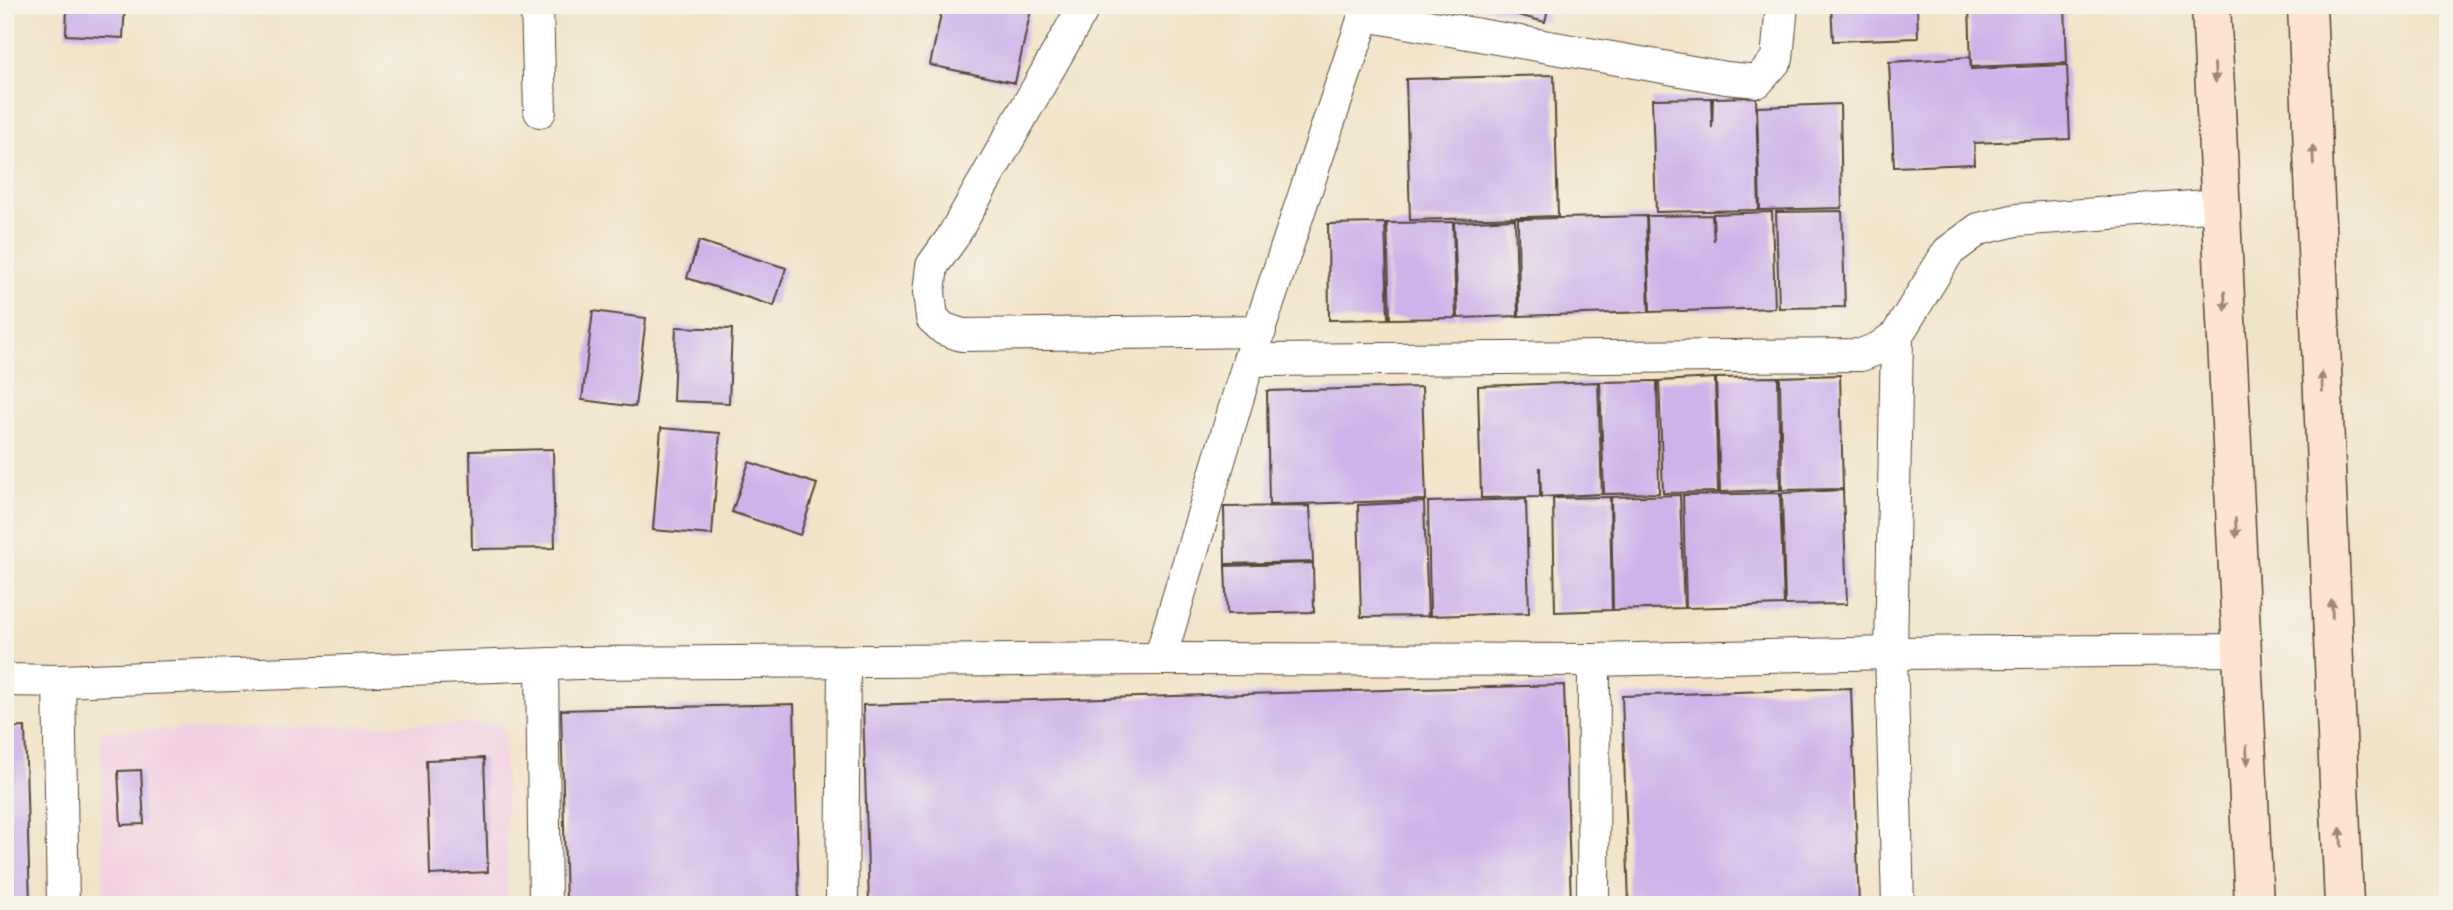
<svg xmlns="http://www.w3.org/2000/svg" width="2453" height="910" viewBox="0 0 2453 910" font-family="'IM FELL Double Pica',serif">
<style>
.built{fill:#f2cfe1}
.building{fill:#cdb3ea}
.lines{fill:none;stroke-linecap:round;stroke-linejoin:round}
.street-casing{stroke:#564637;stroke-width:34}
.secondary-casing{stroke:#564637;stroke-width:41}
.street{stroke:#fff;stroke-width:32}
.secondary{stroke:#fde4d1;stroke-width:38}
.oneway{fill:#9c8778}
</style>
<rect width="100%" height="100%" fill="#f7f3e8"/>
<filter id="ink" filterUnits="userSpaceOnUse"><feTurbulence type="fractalNoise" baseFrequency=".0143" numOctaves="2"/><feDisplacementMap in="SourceGraphic" scale="14" xChannelSelector="R" yChannelSelector="G"/><feConvolveMatrix kernelMatrix="1 2 1 2 8 2 1 2 1" color-interpolation-filters="sRGB"/></filter>
<filter id="wash" filterUnits="userSpaceOnUse"><feTurbulence type="fractalNoise" baseFrequency=".00686" numOctaves="4" result="noise"/><feDisplacementMap in="SourceGraphic" scale="28" xChannelSelector="R" yChannelSelector="G"/><feGaussianBlur stdDeviation="1.57" result="paint"/><feColorMatrix in="noise" values="0 0 0 0 0 0 0 0 0 0 0 0 0 0 0 0 0 1.4 0 .05"/><feComposite in="paint" operator="in"/></filter>
<g filter="url(#wash)">
<rect width="100%" height="100%" fill="#f1e3c7"/>
<polygon class="built" points="504,723 508,905 104,905 100,731"/>
<g id="blocks">
<g class="building">
<polygon points="67,5 125,5 123,38 66,35"/>
<polygon points="943,5 1032,5 1015,83 930,65"/>
<polygon points="1480,5 1549,5 1545,22"/>
<polygon points="1831,5 1917,5 1918,38 1833,41"/>
<polygon points="1969,5 2065,5 2067,63 1971,67"/>
<polygon points="1970,57 1971,69 2067,65 2070,139 1974,143 1975,164 1894,167 1889,62"/>
<polygon points="1554,75 1558,216 1410,220 1406,79"/>
<polygon points="1756,97 1759,210 1656,212 1652,99 1711,98 1712,128 1713,98"/>
<polygon points="1840,104 1842,208 1760,210 1757,107"/>
<polygon points="1842,211 1845,307 1779,308 1776,212"/>
<polygon points="1772,212 1775,308 1650,312 1647,216 1712,215 1714,241 1713,214"/>
<polygon points="1646,216 1649,312 1519,316 1518,219"/>
<polygon points="1515,219 1518,316 1458,318 1454,222"/>
<polygon points="1453,222 1456,318 1390,319 1387,223"/>
<polygon points="1385,223 1388,319 1329,320 1328,224"/>
<polygon points="699,241 786,268 774,306 687,278"/>
<polygon points="593,311 646,318 635,407 582,400"/>
<polygon points="676,327 732,329 729,403 673,401"/>
<polygon points="1840,375 1843,489 1782,490 1780,377"/>
<polygon points="1778,377 1780,490 1720,492 1716,378"/>
<polygon points="1715,378 1718,492 1663,493 1659,381"/>
<polygon points="1657,381 1659,493 1604,494 1600,382"/>
<polygon points="1598,382 1602,494 1541,497 1540,467 1540,497 1481,498 1478,386"/>
<polygon points="5,387 11,388 9,451 5,451"/>
<polygon points="1422,387 1426,500 1269,505 1267,391"/>
<polygon points="661,428 720,433 712,535 653,530"/>
<polygon points="553,449 555,548 472,549 470,451"/>
<polygon points="749,462 817,484 800,535 732,512"/>
<polygon points="1843,490 1847,604 1785,605 1782,493"/>
<polygon points="1780,493 1784,605 1686,608 1683,495"/>
<polygon points="1680,495 1684,608 1613,610 1611,497"/>
<polygon points="1610,497 1612,610 1555,612 1553,498"/>
<polygon points="1526,499 1529,613 1430,616 1428,502"/>
<polygon points="1424,502 1428,616 1361,617 1358,505"/>
<polygon points="1310,506 1313,562 1225,564 1224,507"/>
<polygon points="1313,563 1314,612 1227,614 1225,566"/>
<polygon points="1564,685 1571,905 869,905 863,705"/>
<polygon points="1851,688 1859,905 1629,905 1622,696"/>
<polygon points="794,704 799,905 566,905 561,710"/>
<polygon points="25,727 30,905 5,905 5,728"/>
<polygon points="484,758 488,872 430,875 426,760"/>
<polygon points="141,770 144,824 121,825 118,771"/>
</g>
</g>
</g>
<g filter="url(#ink)">
<use href="#blocks" fill-opacity="0" stroke="#564637" stroke-width="2"/>
<g class="lines">
<defs>
<g id="street">
<polyline points="537,5 540,111"/>
<polyline points="1085,5 952,238 932,266 929,292 932,318 944,329 962,335 1260,331"/>
<polyline points="1365,15 1726,78 1758,81 1777,59 1782,5"/>
<polyline points="1897,335 1891,653 1898,905"/>
<polyline points="1249,360 1861,355 1879,348 1897,335 1948,252 1979,229 2016,220 2221,205"/>
<polyline points="1160,659 1249,360 1368,5"/>
<polyline points="542,665 545,905"/>
<polyline points="5,680 59,681 580,663 1160,659 1594,660 1891,653 2242,650"/>
<polyline points="59,681 63,905"/>
<polyline points="842,905 844,662"/>
<polyline points="1593,905 1594,660"/>
</g>
<g id="secondary">
<polyline points="2211,5 2254,905"/>
<polyline points="2307,5 2344,905"/>
</g>
</defs>
<use href="#street" class="street-casing"/>
<use href="#secondary" class="secondary-casing"/>
<use href="#street" class="street"/>
<use href="#secondary" class="secondary"/>
</g>
<defs><path id="oneway-solid" d="M-6-.8H1V-3.2L6.5 0L1 3.2V.8H-6Z" transform="scale(1.75)"/></defs>
<g class="oneway">
<use href="#oneway-solid" transform="translate(2215 73) rotate(87)"/>
<use href="#oneway-solid" transform="translate(2313 155) rotate(-92)"/>
<use href="#oneway-solid" transform="translate(2225 301) rotate(87)"/>
<use href="#oneway-solid" transform="translate(2322 382) rotate(-92)"/>
<use href="#oneway-solid" transform="translate(2236 528) rotate(87)"/>
<use href="#oneway-solid" transform="translate(2332 609) rotate(-92)"/>
<use href="#oneway-solid" transform="translate(2247 755) rotate(87)"/>
<use href="#oneway-solid" transform="translate(2341 837) rotate(-92)"/>
</g>
</g>
<rect width="2453" height="910" fill="none" stroke="#f7f3e8" stroke-width="28"/>
</svg>
